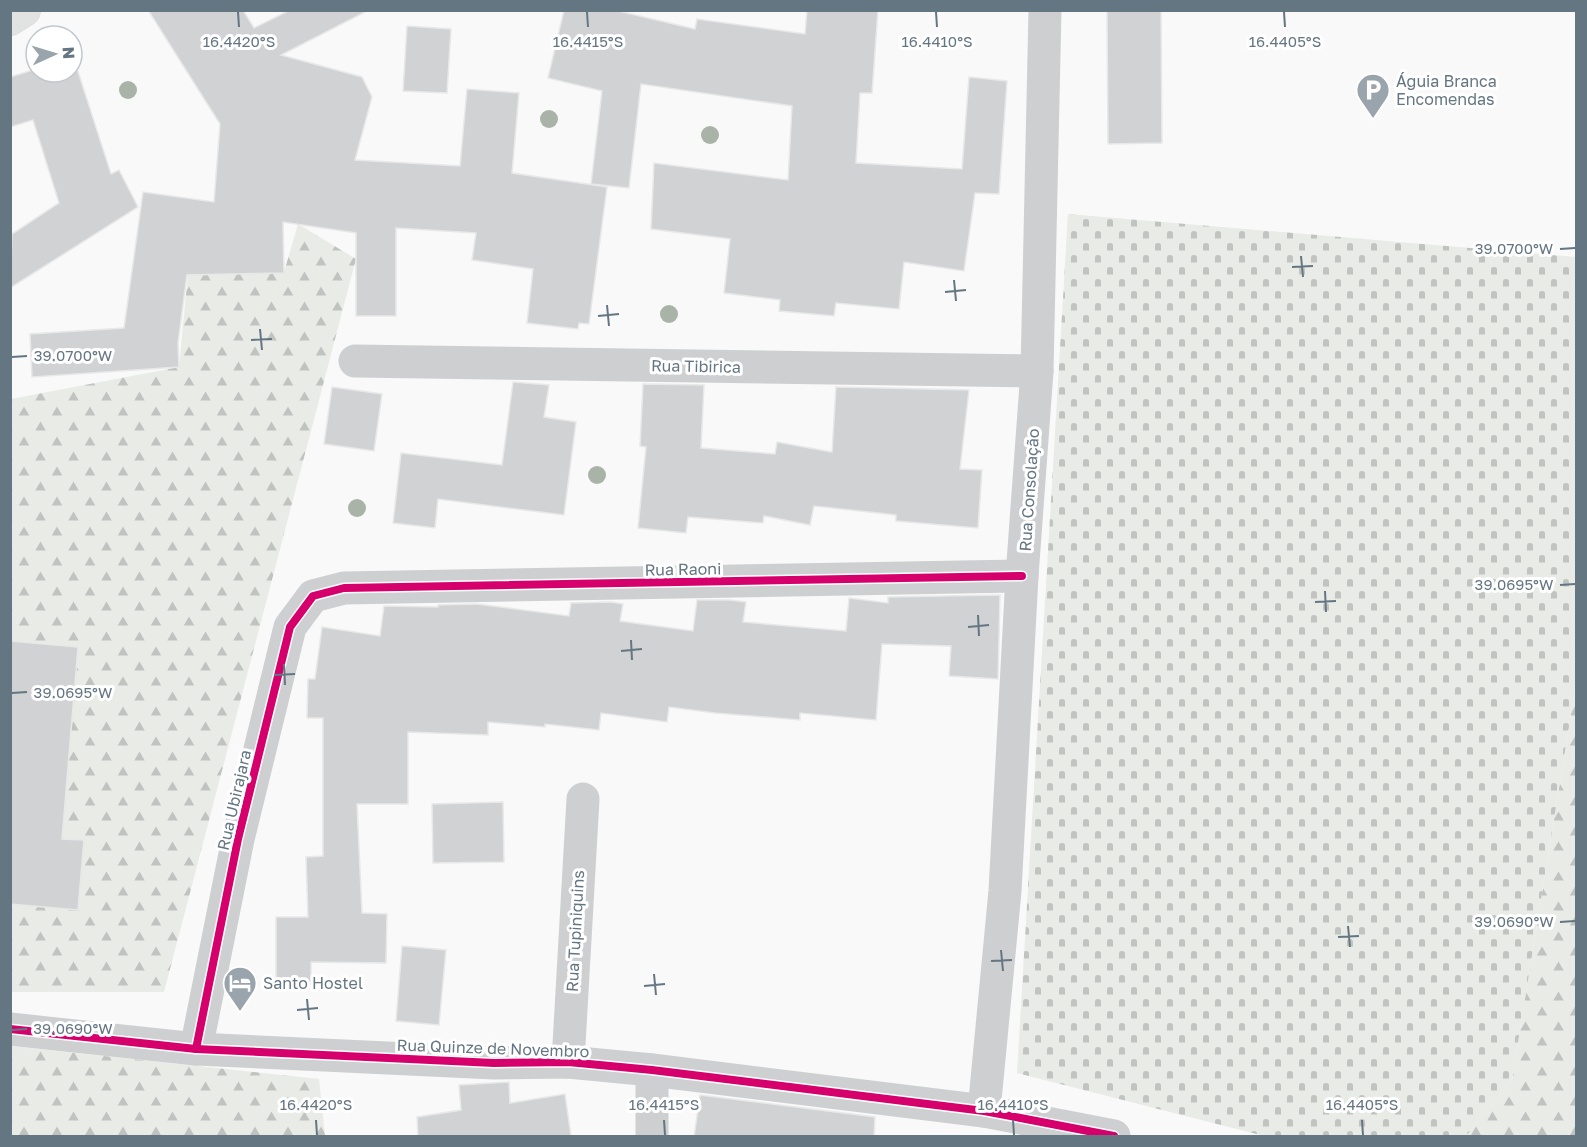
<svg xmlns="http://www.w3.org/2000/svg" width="1587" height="1147" viewBox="0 0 1587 1147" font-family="'Golos Text',sans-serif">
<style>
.forest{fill:url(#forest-firs)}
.cemetery{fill:url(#cemetery-stones)}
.building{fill:#d0d2d3;stroke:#e8e8e8;stroke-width:1.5}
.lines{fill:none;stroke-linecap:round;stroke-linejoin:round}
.major-casing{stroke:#d5d6d7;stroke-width:34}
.minor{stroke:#cecfd0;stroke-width:33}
.major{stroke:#e1e2e2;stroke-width:33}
.cycleway-casing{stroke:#fff;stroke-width:11}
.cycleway{stroke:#d6006c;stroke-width:8}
.tree{fill:#a9b3a7}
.ticks{fill:none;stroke:#657683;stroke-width:2}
.labels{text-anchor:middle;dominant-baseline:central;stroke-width:6;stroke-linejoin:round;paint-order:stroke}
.poi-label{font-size:16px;fill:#657683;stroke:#fff;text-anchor:start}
.street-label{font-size:16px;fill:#657683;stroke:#fff}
.ticks-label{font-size:15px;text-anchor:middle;fill:#657683;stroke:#fff;stroke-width:6;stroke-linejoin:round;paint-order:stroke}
</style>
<defs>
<pattern id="forest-firs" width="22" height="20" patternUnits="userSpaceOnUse" patternTransform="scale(1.5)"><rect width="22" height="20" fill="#e8ebe6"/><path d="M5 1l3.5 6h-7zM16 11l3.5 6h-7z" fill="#c0c3c0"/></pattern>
<pattern id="cemetery-stones" width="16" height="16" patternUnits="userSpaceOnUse" patternTransform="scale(1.5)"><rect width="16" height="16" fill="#e8ebe6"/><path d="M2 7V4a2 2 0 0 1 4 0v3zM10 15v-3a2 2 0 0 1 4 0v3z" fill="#c0c3c0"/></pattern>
</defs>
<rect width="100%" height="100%" fill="#f9f9f9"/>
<g class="forest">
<polygon points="298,224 356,259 164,992 11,992 11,399 179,367 190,253 284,272"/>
<polygon points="1576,683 1576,1136 1466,1136 1512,1079"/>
<polygon points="11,1046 319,1079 325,1136 11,1136"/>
</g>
<polygon class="cemetery" points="1068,214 1576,257 1576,683 1512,1079 1466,1136 1264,1136 1017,1073"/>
<g class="building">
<polygon points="148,10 243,10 254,28 290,10 369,10 281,55 362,77 372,97 355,160 460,166 467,89 519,93 512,173 607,187 589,324 579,323 578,329 527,323 533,269 472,260 476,233 396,228 396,316 356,316 356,233 283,222 284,273 187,275 178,343 179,367 32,377 30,334 124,328 143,192 214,202 220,124"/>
<polygon points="564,10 614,10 695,29 697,19 805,34 807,10 878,10 872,93 860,93 856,163 962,169 969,77 1007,81 999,194 975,193 964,271 904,262 899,309 836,303 834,316 779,311 780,300 724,293 730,239 651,229 654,163 788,180 792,106 641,84 629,188 591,184 602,91 548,78"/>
<polygon points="1107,10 1161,10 1162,143 1108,144"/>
<polygon points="407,26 451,29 447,93 403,91"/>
<polygon points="73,56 111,174 119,170 138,207 10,288 12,234 59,203 33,120 10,127 10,77 36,69 36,72 72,72"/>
<polygon points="513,382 549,385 544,417 576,422 564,515 438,499 435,528 393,523 401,453 502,465"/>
<polygon points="643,384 704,385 701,448 775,454 777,442 832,452 836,387 969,390 960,469 982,470 978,528 896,521 896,515 814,506 810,525 764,516 763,523 688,517 686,533 638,528 646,447 640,446"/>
<polygon points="332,387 382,394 374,451 324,444"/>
<polygon points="1000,595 998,679 949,676 951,646 882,644 876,720 800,713 800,720 715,713 669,707 667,722 601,713 599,730 545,724 545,727 488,722 488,735 408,732 408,804 357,804 362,913 387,914 386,963 311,962 311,985 276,984 276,917 308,917 306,857 323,856 323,718 307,718 308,679 315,679 322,627 380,636 384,606 438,607 438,605 477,604 569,616 571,603 611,602 623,604 620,621 693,631 697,600 729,600 746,602 743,622 846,631 849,598 888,603 888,597"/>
<polygon points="10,641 78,647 62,839 84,840 78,910 10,904"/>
<polygon points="503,802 504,862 433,863 432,804"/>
<polygon points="402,946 446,950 439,1025 396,1021"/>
<polygon points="509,1082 510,1103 565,1094 571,1136 418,1137 417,1117 461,1110 459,1085"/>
<polygon points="700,1095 875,1117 874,1137 694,1137"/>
</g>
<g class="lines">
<defs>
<polyline id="major" points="10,19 24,10"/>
</defs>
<use href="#major" class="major-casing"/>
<g class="minor">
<polyline points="355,361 1037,371"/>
<polyline points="10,1029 196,1049 494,1063 568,1062 652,1070 984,1111 1114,1136"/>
<polyline points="196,1049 238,839 290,627 313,596 344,588 1022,576"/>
<polyline points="568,1062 583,799"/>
<polyline points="652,1070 652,1136"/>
<polyline points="984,1111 1005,891 1022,576 1037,371 1045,10"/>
</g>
<use href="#major" class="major"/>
<defs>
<g id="cycleway">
<polyline points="10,1029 196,1049 494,1063 568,1062 652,1070 984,1111 1114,1136"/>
<polyline points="196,1049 238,839 290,627 313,596 344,588 1022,576"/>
</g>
</defs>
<use href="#cycleway" class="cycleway-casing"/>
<use href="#cycleway" class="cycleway"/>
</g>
<g class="tree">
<circle cx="128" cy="90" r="9"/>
<circle cx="549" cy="119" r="9"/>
<circle cx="710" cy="135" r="9"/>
<circle cx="669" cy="314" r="9"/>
<circle cx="597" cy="475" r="9"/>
<circle cx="357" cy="508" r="9"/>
</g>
<path class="ticks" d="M238,12l1,15M587,12l1,15M936,12l1,15M1284,12l1,15M1560,249l15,-1M1301,256l2,21M1292,267l21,-1M954,280l2,21M945,292l21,-2M607,305l2,21M598,316l21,-2M260,329l2,21M251,340l21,-1M12,357l15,-1M1560,585l15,-1M1325,591l1,21M1315,602l21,-1M978,615l1,21M968,627l21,-2M631,640l1,20M621,651l21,-2M284,664l1,21M274,675l21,-1M12,693l15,-1M1560,922l15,-1M1348,926l2,21M1338,937l21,-1M1001,950l2,21M991,961l21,-1M654,974l2,21M644,986l21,-2M307,999l2,21M297,1010l21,-2M12,1030l15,-1M316,1120l1,15M664,1120l1,15M1013,1120l1,15M1362,1120l1,15"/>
<defs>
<symbol id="parking-pin" viewBox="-11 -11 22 30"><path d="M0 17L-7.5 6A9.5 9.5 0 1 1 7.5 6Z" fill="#99a4ac" stroke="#fff"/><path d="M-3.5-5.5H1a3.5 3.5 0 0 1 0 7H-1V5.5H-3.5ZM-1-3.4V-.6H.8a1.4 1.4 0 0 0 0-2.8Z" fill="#fff"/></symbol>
<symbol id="hotel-pin" viewBox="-11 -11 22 30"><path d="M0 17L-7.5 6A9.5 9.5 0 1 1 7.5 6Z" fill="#99a4ac" stroke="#fff"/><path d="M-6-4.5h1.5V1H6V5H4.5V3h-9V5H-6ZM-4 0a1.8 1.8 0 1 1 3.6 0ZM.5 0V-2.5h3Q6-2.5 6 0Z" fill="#fff"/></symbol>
</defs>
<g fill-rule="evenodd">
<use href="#parking-pin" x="1354" y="71" width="38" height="52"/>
<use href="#hotel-pin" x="221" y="964" width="38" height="52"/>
</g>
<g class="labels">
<g class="poi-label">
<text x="1396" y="81">Águia Branca<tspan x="1396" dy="18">Encomendas</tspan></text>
<text x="263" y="983">Santo Hostel</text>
</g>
<g class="street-label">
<text transform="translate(696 366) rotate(1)">Rua Tibirica</text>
<text transform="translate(1029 490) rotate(-86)">Rua Consolação</text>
<text transform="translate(683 569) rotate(-1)">Rua Raoni</text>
<text transform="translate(234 800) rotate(-77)">Rua Ubirajara</text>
<text transform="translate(575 931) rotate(-87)">Rua Tupiniquins</text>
<text transform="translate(493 1048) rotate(2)">Rua Quinze de Novembro</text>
</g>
</g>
<g class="ticks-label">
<text x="239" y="47">16.4420°S</text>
<text x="588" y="47">16.4415°S</text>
<text x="937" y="47">16.4410°S</text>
<text x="1285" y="47">16.4405°S</text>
<text x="1514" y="254">39.0700°W</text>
<text x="73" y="361">39.0700°W</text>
<text x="1514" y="590">39.0695°W</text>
<text x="73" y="698">39.0695°W</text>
<text x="1514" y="927">39.0690°W</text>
<text x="73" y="1034">39.0690°W</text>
<text x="316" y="1110">16.4420°S</text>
<text x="664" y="1110">16.4415°S</text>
<text x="1013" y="1110">16.4410°S</text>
<text x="1362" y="1110">16.4405°S</text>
</g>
<rect width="1587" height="1147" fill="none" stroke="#657683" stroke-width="24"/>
<g transform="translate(54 54) rotate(86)"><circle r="28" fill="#ffffff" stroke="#c1c8cd" stroke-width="1.5"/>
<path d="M0-4.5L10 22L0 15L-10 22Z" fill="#99a4ac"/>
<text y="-9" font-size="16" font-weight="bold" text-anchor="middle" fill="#657683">N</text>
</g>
</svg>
